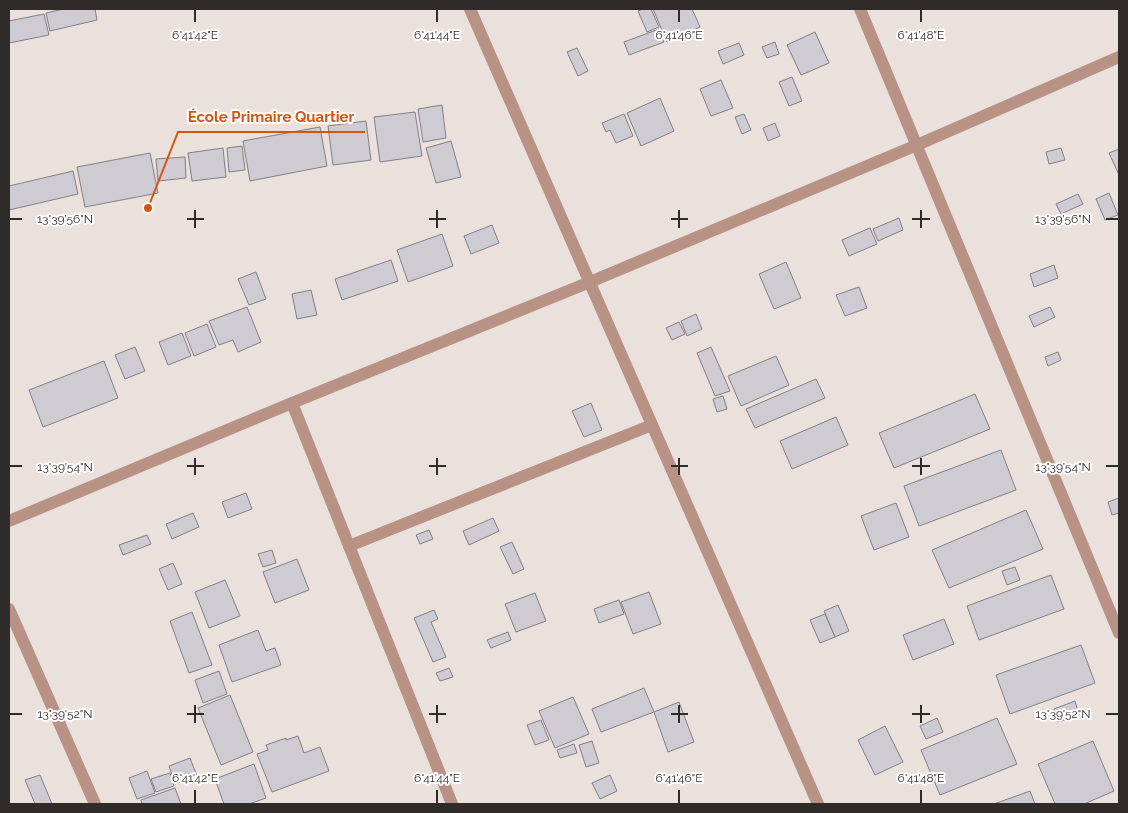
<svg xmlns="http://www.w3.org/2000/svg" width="1128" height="813" viewBox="0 0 1128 813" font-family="Raleway,sans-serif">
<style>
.building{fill:#cfcbd3;stroke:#837f87}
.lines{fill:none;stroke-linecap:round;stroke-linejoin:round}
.street{stroke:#b99286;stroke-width:12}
.ticks{fill:none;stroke:#2e2b29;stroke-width:2}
.ticks-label{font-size:12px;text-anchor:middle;fill:#2e2b29;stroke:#fff;stroke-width:4;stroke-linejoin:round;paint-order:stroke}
.leader{fill:none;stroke:#d5540f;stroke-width:2}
.callout-dot{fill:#d5540f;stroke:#fff;stroke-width:2}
.callout-label{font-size:15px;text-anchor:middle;font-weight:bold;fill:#d5540f;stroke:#fff;stroke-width:4;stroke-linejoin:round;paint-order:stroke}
</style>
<rect width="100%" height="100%" fill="#eae0dc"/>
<g class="building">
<polygon points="64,9 95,9 97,20 50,31 46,13"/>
<polygon points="643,9 651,9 659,27 647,32 638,11"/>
<polygon points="653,9 692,9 700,27 667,42"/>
<polygon points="44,14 49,35 9,43 9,21"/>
<polygon points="659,29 664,42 629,55 624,42"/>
<polygon points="815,32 829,63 801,75 787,45"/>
<polygon points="775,42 779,54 767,58 762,47"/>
<polygon points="739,43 744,55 723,64 718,51"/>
<polygon points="577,48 588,71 578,76 567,52"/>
<polygon points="792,77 802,101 789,106 779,82"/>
<polygon points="721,80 733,108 711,116 700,89"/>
<polygon points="660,98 674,131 641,146 627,113"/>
<polygon points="442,105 446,138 423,142 418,109"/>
<polygon points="415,112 422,156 380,162 374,117"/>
<polygon points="624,114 633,136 616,143 610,130 606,132 602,123"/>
<polygon points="744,114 751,130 742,134 735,117"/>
<polygon points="366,121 371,160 333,165 328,126"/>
<polygon points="775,123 780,136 768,141 763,128"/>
<polygon points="320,127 327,166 250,181 243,141"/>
<polygon points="451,141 461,177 436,183 426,148"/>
<polygon points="242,146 245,170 229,172 227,148"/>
<polygon points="223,148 226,177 192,181 188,153"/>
<polygon points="1061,148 1065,160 1049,164 1046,152"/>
<polygon points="1119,149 1119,175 1109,153"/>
<polygon points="150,153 158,193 85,207 77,167"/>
<polygon points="185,157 186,178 158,181 156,159"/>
<polygon points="73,171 78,194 9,210 9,186"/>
<polygon points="1109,193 1118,215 1105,220 1096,199"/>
<polygon points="1078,194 1083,204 1061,214 1056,204"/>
<polygon points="899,218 903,230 878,241 873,229"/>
<polygon points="492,225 499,243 471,254 464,236"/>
<polygon points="870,228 877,244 849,256 842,240"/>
<polygon points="442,234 453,266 408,282 397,250"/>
<polygon points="391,260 398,281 342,300 335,279"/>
<polygon points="786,262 801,298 774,309 759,274"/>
<polygon points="1054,265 1058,278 1034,287 1030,274"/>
<polygon points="256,272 266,299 249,305 238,279"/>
<polygon points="859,287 867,308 845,316 836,295"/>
<polygon points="311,290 317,315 297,319 292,294"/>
<polygon points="247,307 261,342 238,352 233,340 219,345 209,321"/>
<polygon points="1050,307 1055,317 1034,327 1029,316"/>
<polygon points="696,314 702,329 687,336 681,321"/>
<polygon points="679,322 685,334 672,340 666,328"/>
<polygon points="207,324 216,347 194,356 185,333"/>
<polygon points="182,333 191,356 168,365 159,342"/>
<polygon points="135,347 145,371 125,379 115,355"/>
<polygon points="711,347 730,391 715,396 697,353"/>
<polygon points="1058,352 1061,360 1048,366 1045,357"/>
<polygon points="776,356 789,385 741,406 728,376"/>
<polygon points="104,361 118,398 43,427 29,390"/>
<polygon points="816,379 825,398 755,428 746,409"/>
<polygon points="975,394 990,429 894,468 879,433"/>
<polygon points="723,396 727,409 717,412 713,399"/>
<polygon points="591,403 602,430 584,437 572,411"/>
<polygon points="836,417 848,445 792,469 780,441"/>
<polygon points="1001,450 1016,490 919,526 904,486"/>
<polygon points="246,493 252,509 228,518 222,502"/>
<polygon points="1119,498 1119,513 1112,515 1108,502"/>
<polygon points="896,503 909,537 874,550 861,516"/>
<polygon points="1026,510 1043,549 949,588 932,550"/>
<polygon points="193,513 199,527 172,539 166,524"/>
<polygon points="493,518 499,531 469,545 463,531"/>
<polygon points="429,530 433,539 420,544 416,535"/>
<polygon points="147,535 151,544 123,555 119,545"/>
<polygon points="512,542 524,569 513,574 500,547"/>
<polygon points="272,550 276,563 263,567 258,554"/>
<polygon points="297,559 309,590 275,603 263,572"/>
<polygon points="173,563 182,584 168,590 159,569"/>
<polygon points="1015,567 1020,580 1007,585 1002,571"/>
<polygon points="1051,575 1064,609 979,640 967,606"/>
<polygon points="225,580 240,616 209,628 195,592"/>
<polygon points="649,592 661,624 633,634 621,602"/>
<polygon points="535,593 546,621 516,632 505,604"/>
<polygon points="619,600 624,614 599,623 594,609"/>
<polygon points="838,605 849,631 835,637 824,611"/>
<polygon points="434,610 438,619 431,622 446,657 433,662 414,618"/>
<polygon points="192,612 212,665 189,673 170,621"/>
<polygon points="825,614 835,637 820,643 810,620"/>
<polygon points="944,619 954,644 913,660 903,635"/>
<polygon points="258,630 266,651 275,648 281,665 232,682 219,645"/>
<polygon points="508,632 511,640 491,648 487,640"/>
<polygon points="1081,645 1095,683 1010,714 996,675"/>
<polygon points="449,668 453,677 440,681 436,673"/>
<polygon points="219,671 227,694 203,703 195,680"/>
<polygon points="644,688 654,712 601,732 592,709"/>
<polygon points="230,695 253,752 221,765 198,708"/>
<polygon points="573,697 589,734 555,748 539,711"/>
<polygon points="1075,701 1079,715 1058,722 1054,709"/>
<polygon points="679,702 694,742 668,752 654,712"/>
<polygon points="937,718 943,732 926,739 920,726"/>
<polygon points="997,718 1017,764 940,795 921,750"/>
<polygon points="541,720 549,740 535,745 527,725"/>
<polygon points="885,726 903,762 875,775 858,740"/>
<polygon points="298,736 304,753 320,747 329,771 272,792 257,754 268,750 266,745 286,738 286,740"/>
<polygon points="592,741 599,763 586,767 579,745"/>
<polygon points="1093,741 1114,791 1084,804 1055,804 1038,764"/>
<polygon points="574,744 577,753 560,758 557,750"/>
<polygon points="190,758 197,776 175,784 169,766"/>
<polygon points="254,764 266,798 249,804 224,804 215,779"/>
<polygon points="147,771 155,793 137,799 129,778"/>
<polygon points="170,773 174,786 156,792 151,779"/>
<polygon points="40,775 52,804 35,804 25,780"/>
<polygon points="610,775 617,791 600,799 592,783"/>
<polygon points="175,788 181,804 142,804 141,800"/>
<polygon points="1030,791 1035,804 994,804"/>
</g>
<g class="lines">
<g class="street">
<polyline points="470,9 818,804"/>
<polyline points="860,9 1119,633"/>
<polyline points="292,403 452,804"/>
<polyline points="9,521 292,403 590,282 917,145 1119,57"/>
<polyline points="349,546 652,425"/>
<polyline points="9,609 95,804"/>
</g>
</g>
<path class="ticks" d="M195,10v12M437,10v12M679,10v12M921,10v12M195,210v18M437,210v18M679,210v18M921,210v18M10,219h12M187,219h17M429,219h17M671,219h17M912,219h18M1106,219h12M195,458v17M437,458v17M679,458v17M921,458v17M10,466h12M187,466h17M429,466h17M671,466h17M912,466h18M1106,466h12M195,705v18M437,705v18M679,705v18M921,705v18M10,714h12M187,714h17M429,714h17M671,714h17M912,714h18M1106,714h12M195,790v13M437,790v13M679,790v13M921,790v13"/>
<g class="ticks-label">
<text x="195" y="39">6°41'42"E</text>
<text x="437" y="39">6°41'44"E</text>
<text x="679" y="39">6°41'46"E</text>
<text x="921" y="39">6°41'48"E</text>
<text x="65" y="223">13°39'56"N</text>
<text x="1063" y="223">13°39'56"N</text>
<text x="65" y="471">13°39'54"N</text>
<text x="1063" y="471">13°39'54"N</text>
<text x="65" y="718">13°39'52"N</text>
<text x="1063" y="718">13°39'52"N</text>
<text x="195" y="782">6°41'42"E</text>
<text x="437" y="782">6°41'44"E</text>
<text x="679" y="782">6°41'46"E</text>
<text x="921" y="782">6°41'48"E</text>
</g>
<path class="leader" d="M148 208L178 132H365"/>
<circle class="callout-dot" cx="148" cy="208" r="5"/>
<g class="callout-label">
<text x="271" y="122">École Primaire Quartier</text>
</g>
<rect width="1128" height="813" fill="none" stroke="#2e2b29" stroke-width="20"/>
</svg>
